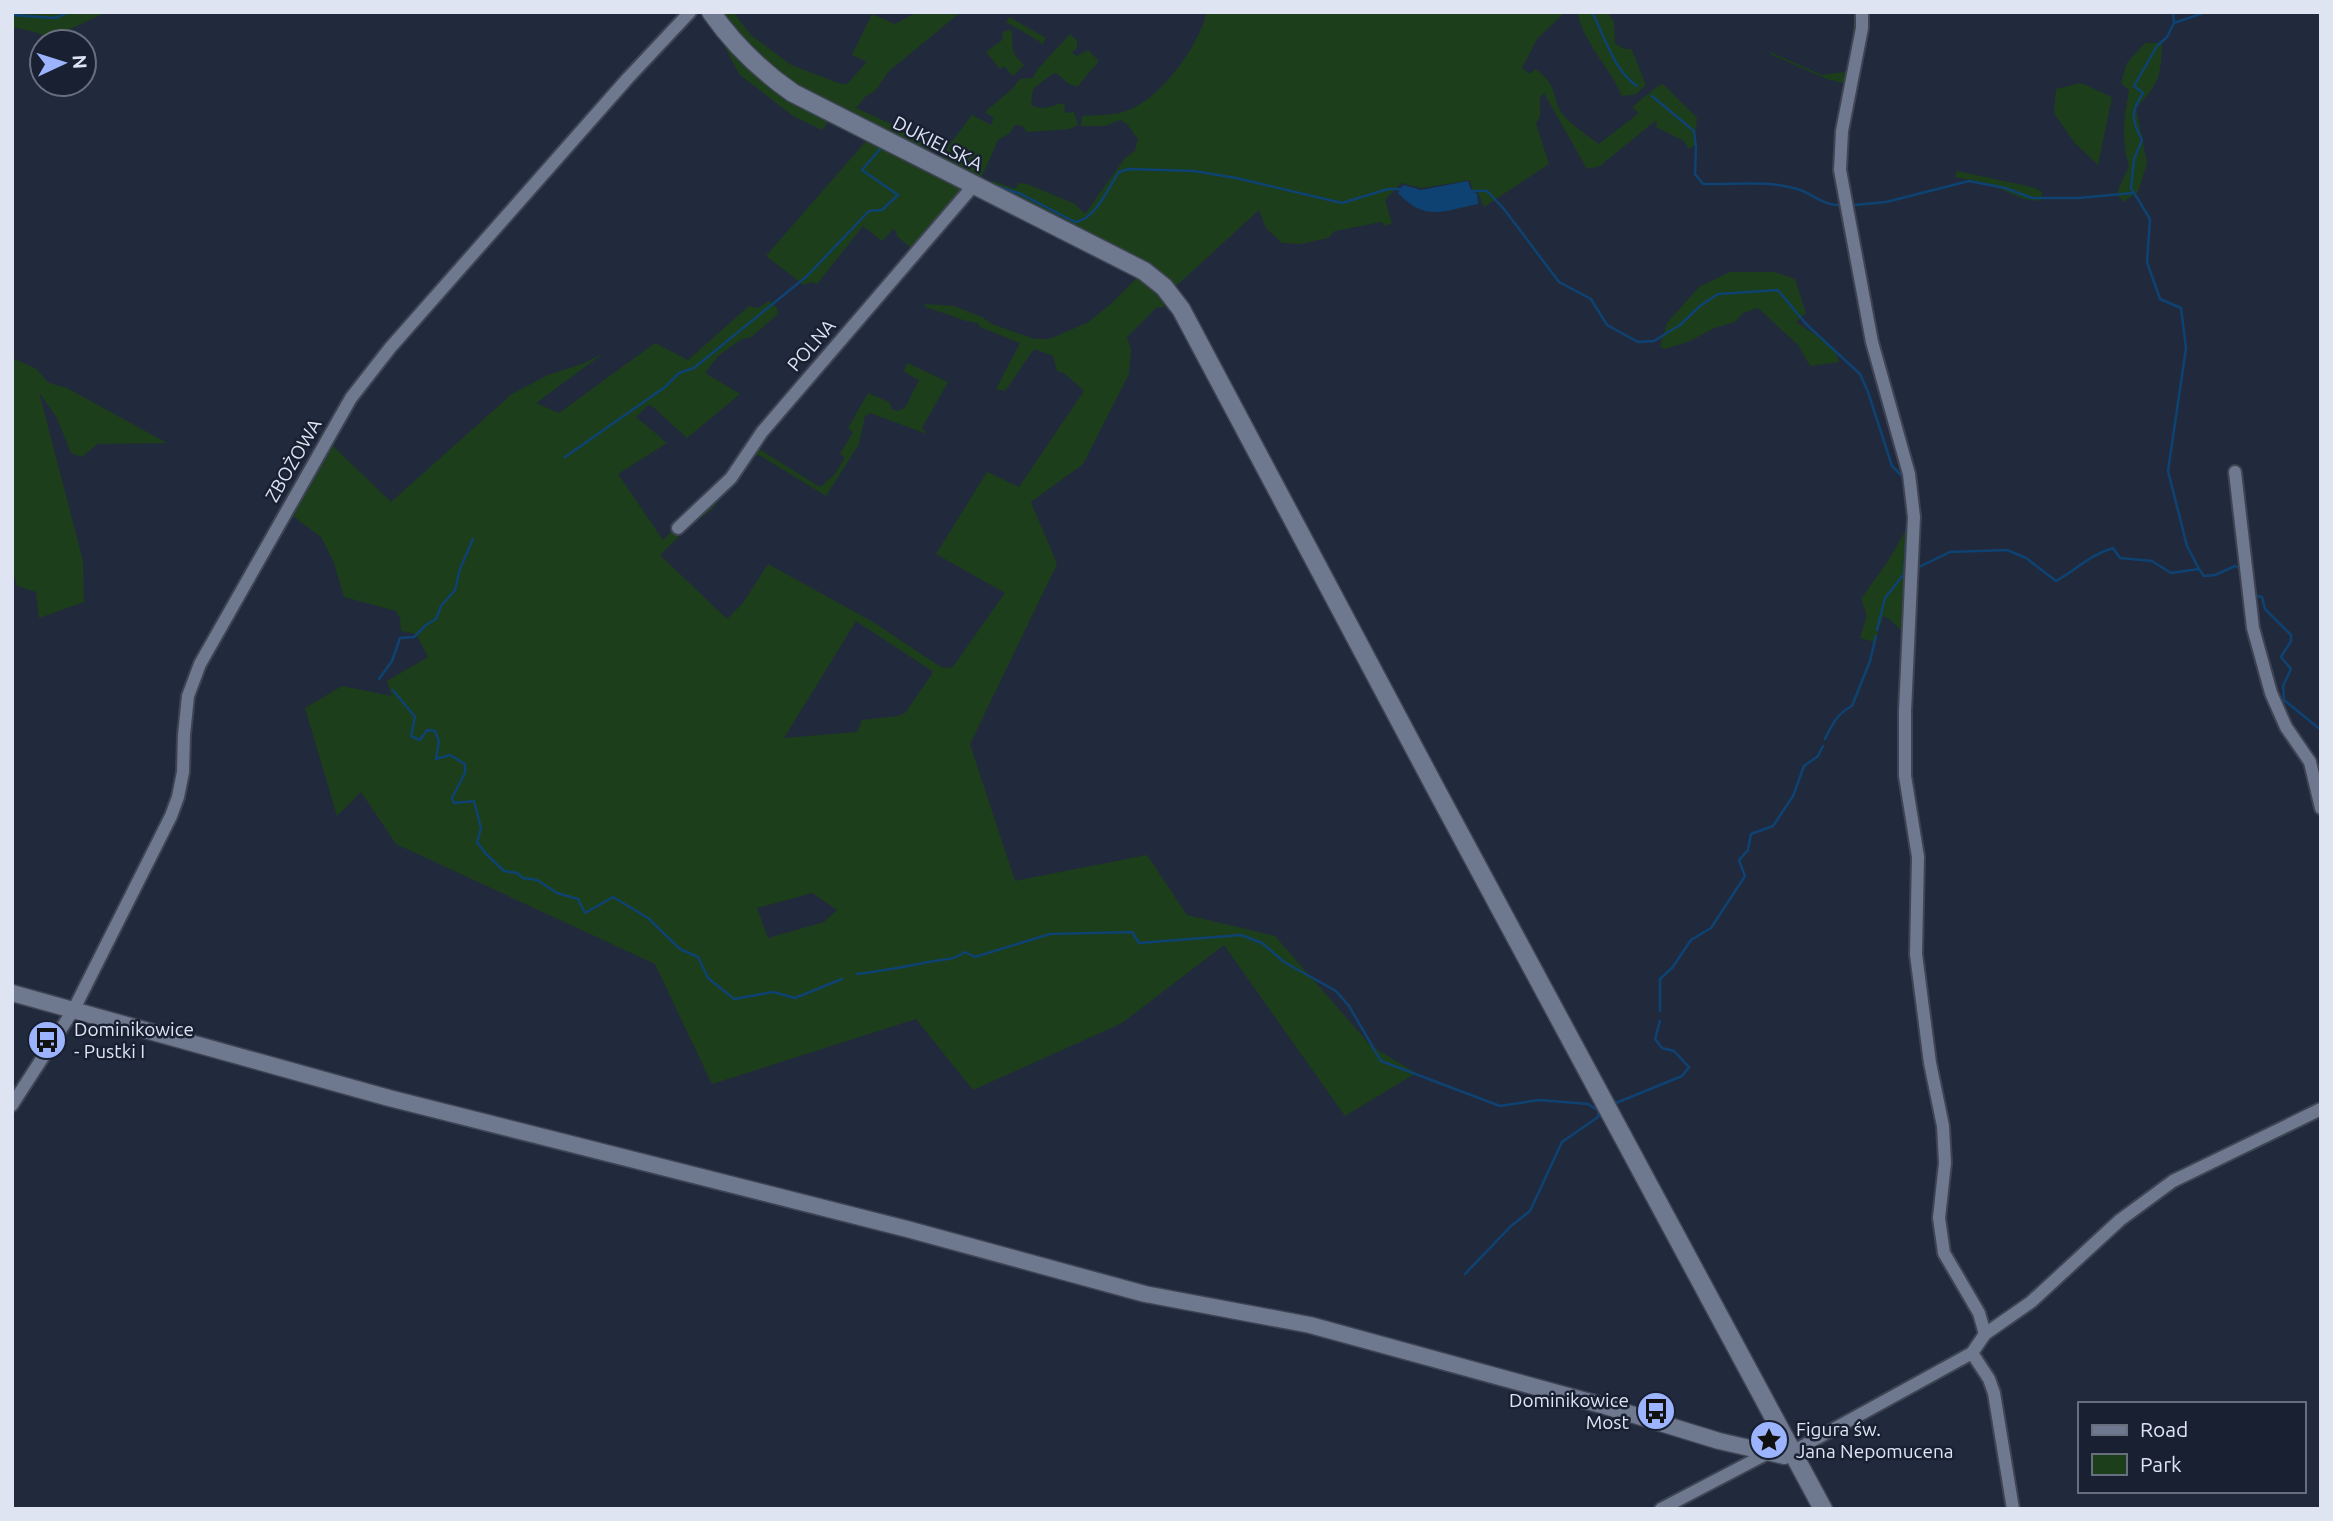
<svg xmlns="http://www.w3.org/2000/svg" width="2333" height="1521" viewBox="0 0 2333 1521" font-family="Ubuntu,sans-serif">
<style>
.green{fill:#1d3e1a;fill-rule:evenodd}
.water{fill:#0e4272}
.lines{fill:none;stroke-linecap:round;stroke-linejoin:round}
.stream{stroke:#0e4272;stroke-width:2.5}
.minor-casing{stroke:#3e4454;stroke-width:16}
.tertiary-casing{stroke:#3e4454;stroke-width:19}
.secondary-casing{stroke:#3e4454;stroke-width:21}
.minor{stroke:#6e788e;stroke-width:12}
.tertiary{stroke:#6e788e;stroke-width:16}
.secondary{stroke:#6e788e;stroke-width:18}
.labels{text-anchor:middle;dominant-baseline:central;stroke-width:5;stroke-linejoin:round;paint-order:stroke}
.street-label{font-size:19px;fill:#dee4f1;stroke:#182032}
.poi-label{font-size:19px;fill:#dee4f1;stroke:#182032;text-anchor:start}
</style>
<rect width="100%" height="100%" fill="#212a3c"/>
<g class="green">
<polygon points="12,12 107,12 50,38 35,32 12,27"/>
<path d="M723,12h10l18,23 40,30 50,19h6l20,-22 -15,-7 20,-41 23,10 22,-12h44l-72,59 -14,20 -9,5 -10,12 68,31 10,-2 5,5 -12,12c-55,-29 -115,-53 -163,-92 -17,-14 -29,-32 -41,-50z"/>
<path d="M1207,12h358l-28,27 -15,29 8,6 5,-5c25,16 16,32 29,47 9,10 24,20 35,28l40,-31 -7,-6 26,-21 5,-2 34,34 -3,28 -5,3 -5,-8 -28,-14 1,-5 -2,-1 -55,45 -13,3 -43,-76 -4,4v19l-4,8 13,40 -65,43 -6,-14 -6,-4 -2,-9 -48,8 -21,-5 -16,17 7,23 -6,3 -5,-4 -46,9 -7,7 -27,6 -19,-1 -16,-15 -7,-18 -85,78 -183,-103 2,-4 22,8 4,-6 8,1 48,20 10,10 40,-56 10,-7 3,-12 -12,-16 -6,-3 -15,6h-24l1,-10c15,-1 35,0 49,-7 31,-13 67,-62 76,-97z"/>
<path d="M1577,12h30l7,10 1,22 10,5h6c7,12 9,24 15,36l-10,9 -14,2c-13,-31 -37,-50 -45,-84z"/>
<polygon points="1009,17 1046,38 1042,45 1039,41 1006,22"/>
<path d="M710,19c16,22 31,46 53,63 20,17 43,28 66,39l-7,9 -29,-14 -54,-42z"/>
<polygon points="1854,19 1858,20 1848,80 1843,83 1827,79 1770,54 1770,52 1822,75 1845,72 1849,67"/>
<path d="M1008,30h3c5,18 -5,17 13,35l-11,11 -9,-10 -4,3 -14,-17 16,-12 1,-8z"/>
<path d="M1070,34l7,7v7l-5,5 5,3 11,-6 11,11 -22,26 -8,-3 -13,-11 -4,1 -19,15 -2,16c11,6 19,2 31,-2l3,2 -1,8 10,-1 4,13 -9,4 -42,3 -5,-6 -7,-1 -5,8 -12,7 -16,36 -6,2 -38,-18 34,-45 19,10 3,-7 -9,-6 27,-23 8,-10 13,-1 4,-8z"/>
<path d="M2145,43h17c-1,33 -3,41 -26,65l11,55 -9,29 -15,10 -6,-9 12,-27c-8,-29 -5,-47 0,-76l-8,-7 6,-20z"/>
<polygon points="2081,83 2112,97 2098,165 2074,142 2054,113 2056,89"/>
<polygon points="867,140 964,191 914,251 896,235 897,233 893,229 882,241 863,226 817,284 811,282 804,285 766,256"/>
<polygon points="1957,171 2032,187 2042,192 2041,201 2023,199 1987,183 1955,177"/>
<path d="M1730,272h44l21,7 11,34 -10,9c13,10 40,22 43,40l-29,4 -12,-21 -40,-37 -15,5 -8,9 -21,6 -24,13 -25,8 -5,-2 7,-24 32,-36z"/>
<path d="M1138,277l25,19 3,6 -3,6 -6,-1 -30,30 4,13 -2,24 -46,90 -52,38 26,62 -87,180 45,137 132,-26 40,60 88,21 96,110 45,27 -71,43 -121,-171 -102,78 -149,67 -57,-71 -204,65 -57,-120 -259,-120 -35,-52 -24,24 -32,-108 37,-22 50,10 -5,-15 41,-24 -12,-23 -15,-3 -1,-13 -4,-7 -52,-14 -10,-34 -13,-26 -28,-21 40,-70 58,56 121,-108 36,-19 34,-11 22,-11 -68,50 23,10 96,-70 33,17 61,-54 9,2 11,-7 8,7 1,6 -27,23 -11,3 -22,16 -13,17 35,21 -53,44 -35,-32 -4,-1 -12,12 31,26 -49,31 45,66 93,-93 64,40 14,-12 11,-17 -5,-4 13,-22 -5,-4 20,-35 21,9 3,7 6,2 7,-3 14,-28 -15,-8 3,-9 41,19 -26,46 5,6 -57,-21 -5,3 -6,28 -33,52 -67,-41 -4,1 -44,54 -22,17 -29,28 67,64 16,-16 25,-39 105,58 68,45 11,1 53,-75 -69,-39 51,-82 32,15 65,-96 -20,-18 -7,-2 -4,-15 -19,-7 -29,42 -9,-2 24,-46 -40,-16 -2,-4c-18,-2 -33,-11 -51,-15l-3,-4 30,2 28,11 10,7 42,15h15l38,-16 25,-20zM856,621l76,50v3l-27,39 -7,3 -36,4 -5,12 -73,6zM812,893l25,17 -13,12 -56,16 -11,-30z"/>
<polygon points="12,358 35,368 49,383 67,388 167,443 97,444 82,457 71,453 57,418 39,392 83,561 84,602 39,618 36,592 17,586 12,567"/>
<polygon points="1907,528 1901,630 1888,618 1883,616 1875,642 1860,638 1867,615 1861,599 1888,561"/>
</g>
<path class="water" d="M1468,181l3,9 6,4 1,10c-35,7 -53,18 -80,-11l5,-8 18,5z"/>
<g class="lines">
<g class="stream">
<path d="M1592,12c12,23 22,59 45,74"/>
<path d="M2173,12l1,11 -7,14 -10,9 -23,40 9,7c-12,18 -12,27 -1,47l-8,19 -3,29 19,31 -3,43 13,37 21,9 5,40 -18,123 19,75 12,23"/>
<polyline points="12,15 55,18 69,12"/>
<polyline points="2174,23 2206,12"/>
<path d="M1652,96l42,35 2,17 -1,26 8,10c31,1 64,-4 94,5 15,4 25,16 41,16"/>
<path d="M997,186l24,8 54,28c20,-2 33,-34 44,-50l10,-3 65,2 42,7 106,25 46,-14h14"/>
<polyline points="1470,191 1487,191 1504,209 1559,282 1591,299 1607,325 1638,342 1654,341 1680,325 1700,306 1718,294 1778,290 1806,324 1860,374 1868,392 1892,466 1904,478"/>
<polyline points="1855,205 1886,202 1969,181 2005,188 2032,198 2078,198 2133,193"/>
<polyline points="565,457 665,387 679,373 694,368 807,276 869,211 882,210 898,195 862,170 881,148 893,153"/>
<path d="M1917,568l33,-16 57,-2 19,8 30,23c23,-13 32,-25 57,-33l7,10 32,3 19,12 28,-4 5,7 11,-1 20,-9 6,3"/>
<polyline points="2253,595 2262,597 2265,609 2291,635 2291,641 2281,657 2291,669 2283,686 2284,700 2321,730"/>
<polyline points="1877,630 1885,598 1904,574 1907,526"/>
<polyline points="379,679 392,661 400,638 414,637 426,625 436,619 441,606 455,590 460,569 473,539"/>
<polyline points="393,690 415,717 411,736 420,740 427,730 435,731 439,741 436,759 450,755 465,764 465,773 452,798 454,803 474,801 481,828 477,842 486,854 504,871 517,873 523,878 537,880 557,893 578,899 585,913 613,897 648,918 680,949 698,957 708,978 734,999 773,992 795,998 842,979"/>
<path d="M1825,739c7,-15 13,-26 27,-33l18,-45 6,-25"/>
<path d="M857,974c26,-3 51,-8 77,-13 15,-3 16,0 31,-9l10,5 75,-23 82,-2 7,11 102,-8 21,8 22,19 52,29 13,15 32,55 119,45 39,-6 49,4 11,7 -1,6 -36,25 -32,69 -19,15 -46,48"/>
<polyline points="1660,1011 1660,979 1672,968 1691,940 1711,928 1745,876 1739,860 1748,850 1751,834 1773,826 1793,796 1804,766 1818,756 1823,746"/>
<polyline points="1616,1103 1682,1076 1689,1067 1674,1051 1662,1048 1655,1039 1660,1021"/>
</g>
<defs>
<g id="minor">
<polyline points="1862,12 1862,28 1842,131 1840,170 1872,342 1909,474 1914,517 1905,711 1905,776 1918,857 1916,954 1930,1063 1943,1126 1945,1163 1939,1218 1944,1253 1979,1313 1985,1334"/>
<polyline points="2235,472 2253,628 2271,693 2286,727 2310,762 2321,808"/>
<polyline points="678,528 731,478 762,432 974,185"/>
<polyline points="12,1105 74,1009 171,816 178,797 183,772 184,735 188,696 200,664 351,398 390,348 628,78 690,12"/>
<polyline points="1972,1353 1989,1379 1994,1393 2013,1509"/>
<polyline points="1792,1452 1972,1353 1985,1334 2031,1302 2120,1220 2173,1181 2321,1109"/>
<polyline points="1661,1509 1768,1453"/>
</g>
<polyline id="tertiary" points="12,993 389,1098 907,1229 1145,1294 1310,1325 1605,1406 1719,1441 1784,1456 1792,1452"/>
<path id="secondary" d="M711,12c23,33 49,58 82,81l351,178 20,16 17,22 257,484 385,716"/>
</defs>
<use href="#minor" class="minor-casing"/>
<use href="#tertiary" class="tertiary-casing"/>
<use href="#secondary" class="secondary-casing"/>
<use href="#minor" class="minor"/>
<use href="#tertiary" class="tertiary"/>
<use href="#secondary" class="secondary"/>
</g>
<defs>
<symbol id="bus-disc" viewBox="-11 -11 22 22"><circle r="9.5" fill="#9cb4fd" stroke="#182032"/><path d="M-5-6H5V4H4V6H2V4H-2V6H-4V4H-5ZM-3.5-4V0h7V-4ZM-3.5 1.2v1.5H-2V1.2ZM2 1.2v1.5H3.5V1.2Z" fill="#111"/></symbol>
<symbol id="sight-disc" viewBox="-11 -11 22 22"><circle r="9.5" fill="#9cb4fd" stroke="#182032"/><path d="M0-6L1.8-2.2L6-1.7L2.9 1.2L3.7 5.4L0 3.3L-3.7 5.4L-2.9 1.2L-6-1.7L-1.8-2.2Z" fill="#111"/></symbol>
</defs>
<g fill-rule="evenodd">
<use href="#bus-disc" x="25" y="1018" width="44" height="44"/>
<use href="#bus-disc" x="1634" y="1389" width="44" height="44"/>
<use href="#sight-disc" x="1747" y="1418" width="44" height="44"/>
</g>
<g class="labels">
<g class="street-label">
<text transform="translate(938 143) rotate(27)">DUKIELSKA</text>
<text transform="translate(811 345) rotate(-49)">POLNA</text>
<text transform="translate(293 460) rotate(-60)">ZBOŻOWA</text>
</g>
<g class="poi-label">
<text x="74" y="1029">Dominikowice<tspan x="74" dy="22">- Pustki I</tspan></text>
<text x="1629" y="1400" text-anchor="end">Dominikowice<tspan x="1629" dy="22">Most</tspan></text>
<text x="1796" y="1429">Figura św.<tspan x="1796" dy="22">Jana Nepomucena</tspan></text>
</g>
</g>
<rect width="2333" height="1521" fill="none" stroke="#dee4f1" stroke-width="28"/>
<rect x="2078" y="1402" width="228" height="91" fill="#182032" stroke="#676e7e" stroke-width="2"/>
<rect x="2092" y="1425" width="35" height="10" fill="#6e788e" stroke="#676e7e" stroke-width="2"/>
<text x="2140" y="1437" font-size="21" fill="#dee4f1">Road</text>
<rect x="2092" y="1454" width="35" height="21" fill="#1d3e1a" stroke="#676e7e" stroke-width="2"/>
<text x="2140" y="1472" font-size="21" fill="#dee4f1">Park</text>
<g transform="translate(63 63) rotate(86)"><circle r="33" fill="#182032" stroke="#676e7e" stroke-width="2"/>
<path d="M0-5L12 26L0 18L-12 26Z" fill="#9cb4fd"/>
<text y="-10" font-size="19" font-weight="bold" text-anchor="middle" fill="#dee4f1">N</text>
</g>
</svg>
